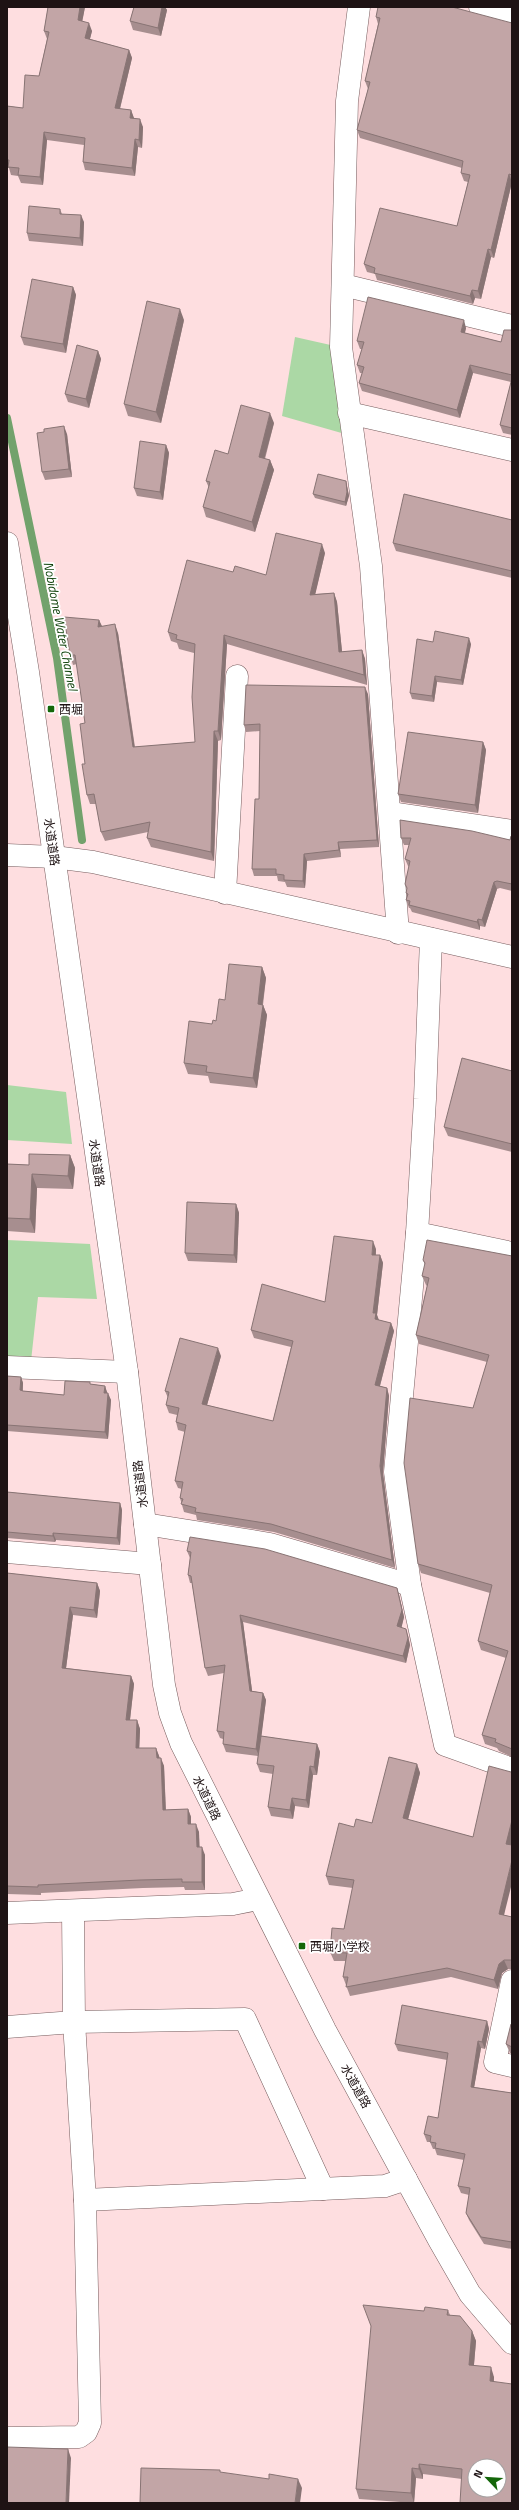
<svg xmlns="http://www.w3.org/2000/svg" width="519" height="2510" viewBox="0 0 519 2510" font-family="'Titillium Web','Noto Sans JP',sans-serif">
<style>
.green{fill:#abd8a5}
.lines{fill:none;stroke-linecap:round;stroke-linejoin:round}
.stream{stroke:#72a26c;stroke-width:8}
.street-casing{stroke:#775d5e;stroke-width:23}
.secondary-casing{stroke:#775d5e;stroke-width:23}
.street{stroke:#fff;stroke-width:22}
.secondary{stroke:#fff;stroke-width:22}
.wall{fill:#a78e8f}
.shaded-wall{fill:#887474}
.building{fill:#c2a5a6;stroke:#887474;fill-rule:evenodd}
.poi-dot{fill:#14670a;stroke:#fff;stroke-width:1.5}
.labels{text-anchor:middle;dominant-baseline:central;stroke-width:3.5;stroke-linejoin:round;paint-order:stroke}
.poi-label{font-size:12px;fill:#1e1314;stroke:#fff;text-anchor:start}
.street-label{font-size:12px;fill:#1e1314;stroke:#fff}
.water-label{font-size:13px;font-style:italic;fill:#11430c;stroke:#fff}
</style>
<rect width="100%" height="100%" fill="#fedee0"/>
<g class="green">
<polygon points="295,337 335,346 345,434 282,416"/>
<polygon points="7,1085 66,1092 72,1144 7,1140"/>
<polygon points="7,1240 90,1244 97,1299 38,1297 31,1361 7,1359"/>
</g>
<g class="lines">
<polyline class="stream" points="7,418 57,658 82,840"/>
<defs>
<g id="street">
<polyline points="359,7 347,101 341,347 371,566 398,933"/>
<polyline points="480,7 512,14"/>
<polyline points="343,285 512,326"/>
<polyline points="349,413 512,450"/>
<polyline points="390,813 512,831"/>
<polyline points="7,855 54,857"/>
<polyline points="225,893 237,676"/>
<polyline points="431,939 425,1099 417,1233 395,1472 410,1585 445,1745 512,1769"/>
<polyline points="417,1233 512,1253"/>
<polyline points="7,1367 127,1372"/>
<polyline points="145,1524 270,1544 410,1585"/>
<polyline points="7,1552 150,1564"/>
<polyline points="7,1913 233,1904 258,1899"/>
<polyline points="512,1981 495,2062 512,2066"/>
<polyline points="7,2027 74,2022 245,2019 323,2189"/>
<polyline points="85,2200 385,2186 406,2179"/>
<polyline points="7,2438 79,2437 86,2432 90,2423 85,2200 74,2022 73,1911"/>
</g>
<g id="secondary">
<polyline points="7,543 28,672 127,1372 164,1685 170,1713 181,1743 325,2030 439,2240 470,2294 512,2343"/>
<polyline points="54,857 93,862 512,957"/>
</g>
</defs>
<use href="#street" class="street-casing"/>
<use href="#secondary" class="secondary-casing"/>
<use href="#street" class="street"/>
<use href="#secondary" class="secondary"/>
</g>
<g class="wall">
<polygon points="48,7 85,7 82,21 92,31 90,39 129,50 132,58 120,109 131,110 134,119 143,127 142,148 138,147 135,176 85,170 83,162 84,145 47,140 43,185 21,183 18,176 11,175 9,168 7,168 7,106 23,108 39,76 47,39 44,31"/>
<polygon points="134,7 165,7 167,10 161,36 133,30 130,21"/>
<polygon points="376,17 512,23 512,182 494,258 491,257 481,299 475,298 473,304 377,280 375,274 367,272 364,264 457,226 468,182 464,181 461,173 462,168 360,138 357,130 368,89 365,81 378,24"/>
<polygon points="60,209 62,214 84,222 83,246 29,241 27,233"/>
<polygon points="73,287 76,295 66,353 24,345 21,337"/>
<polygon points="184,320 161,423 128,416 124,404"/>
<polygon points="466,328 465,333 501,342 512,330 512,435 503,433 500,425 511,382 473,373 460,418 362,391 359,383 362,373 360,373 357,365 362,349 360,349 357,341"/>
<polygon points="98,351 101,359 89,408 68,402 65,394"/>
<polygon points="274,423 265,459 270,460 274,470 255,532 206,517 203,507 209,488 206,481 228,454"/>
<polygon points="67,434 72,477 45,480 42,472"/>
<polygon points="166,445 169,453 163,500 137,496 134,488"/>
<polygon points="346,481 349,496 346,506 315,498 313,494"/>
<polygon points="512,520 512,578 396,551 393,543"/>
<polygon points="325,553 315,594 334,593 337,602 342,652 362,650 365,659 367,685 227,644 221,740 218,741 214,861 151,847 147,838 148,832 105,841 101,832 96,804 90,804 87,795 85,764 85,723 77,664 73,665 70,655 99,620 102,626 118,633 135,747 195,742 194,653 179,649 177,643 171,641 168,632 233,572 266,575"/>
<polygon points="433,642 471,644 463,685 437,682 434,702 412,699 410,693"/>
<polygon points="368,694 379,847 340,849 341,857 307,861 305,888 287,887 285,882 278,881 277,876 254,876 252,869 259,799 260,731 246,732 244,725"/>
<polygon points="483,742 486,750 478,813 401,802 398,794"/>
<polygon points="400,820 510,840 512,835 512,891 500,888 497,889 485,927 480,926 480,930 412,912 410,908 409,908 406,900 407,897 406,893 407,889 405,884 409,867 408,866 405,859 409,845 404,845 401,838"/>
<polygon points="262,967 266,978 263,1005 267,1015 257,1088 210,1083 208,1076 188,1074 184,1063 212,1024 216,1021 225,1000"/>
<polygon points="512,1071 512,1152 448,1136 444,1127"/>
<polygon points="70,1155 75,1168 73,1189 37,1188 35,1233 7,1231 7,1164 29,1165"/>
<polygon points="236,1204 239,1213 237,1263 188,1261 185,1253"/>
<polygon points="376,1249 376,1255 380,1255 383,1263 377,1315 379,1320 391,1323 394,1331 380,1386 387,1388 389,1396 383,1473 395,1568 274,1532 197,1520 196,1515 184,1512 180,1498 182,1489 178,1488 175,1481 185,1432 178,1430 176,1422 177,1415 169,1413 166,1405 168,1398 165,1391 221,1356 207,1405 273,1421 291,1347 254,1338 251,1330 325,1302"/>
<polygon points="512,1256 512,1757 499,1751 497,1748 485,1744 482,1735 506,1658 481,1650 478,1641 490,1593 421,1573 418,1564 473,1408 487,1362 419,1344 416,1335 427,1286 426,1285 422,1276 425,1265 423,1260"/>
<polygon points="7,1376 21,1377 23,1383 23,1391 64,1395 91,1384 105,1386 107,1393 111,1400 108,1439 7,1431"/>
<polygon points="7,1492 120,1503 122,1510 120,1545 56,1540 55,1542 7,1538"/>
<polygon points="187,1551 397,1588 399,1595 404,1617 401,1628 408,1636 410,1645 406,1663 243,1622 252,1691 263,1693 266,1700 261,1736 317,1744 320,1752 317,1775 313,1775 309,1808 295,1806 293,1819 271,1816 268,1807 273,1774 260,1772 257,1764 258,1756 226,1752 223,1744 223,1739 220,1738 217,1731 224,1673 208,1676 205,1668 192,1583 190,1583 188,1575 190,1558"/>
<polygon points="7,1573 97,1583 100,1591 97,1618 73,1615 66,1668 131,1676 134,1684 130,1720 137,1720 140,1729 139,1748 156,1748 159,1756 164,1766 166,1810 188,1809 191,1817 191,1824 199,1832 199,1847 205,1855 205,1890 185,1890 184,1887 143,1888 41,1893 41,1895 7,1894"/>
<polygon points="417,1764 420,1773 408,1820 473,1837 511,1772 512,1772 512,1842 504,1915 512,1917 512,1969 508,1969 502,1973 498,1989 451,1977 350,1996 343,1977 346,1961 334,1961 330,1952 344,1929 353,1888 329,1885 326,1876 354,1827 372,1823"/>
<polygon points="487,2021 489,2029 485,2049 481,2048 474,2087 512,2093 512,2249 484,2244 469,2220 466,2213 469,2195 461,2193 458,2186 464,2160 437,2155 435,2149 433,2149 430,2142 427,2142 424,2134 438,2118 447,2060 398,2051 395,2044"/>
<polygon points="512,2024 512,2054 510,2053 506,2044"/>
<polygon points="448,2310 450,2315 472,2331 476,2341 474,2365 494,2377 494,2382 462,2479 423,2474 423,2479 416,2478 414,2503 359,2499 356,2489 424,2311"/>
</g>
<g class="shaded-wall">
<polygon points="80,7 85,7 81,28 78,20"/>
<polygon points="162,7 165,7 167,10 161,36 158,28"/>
<polygon points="89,23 92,31 88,46 85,38"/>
<polygon points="129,50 132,58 118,116 115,108"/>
<polygon points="131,110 134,118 133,126 130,118"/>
<polygon points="140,119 143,127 142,148 139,140"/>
<polygon points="44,132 47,140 43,185 40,177"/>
<polygon points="135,139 138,147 135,176 132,168"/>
<polygon points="509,174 512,182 494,258 491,250"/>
<polygon points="81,215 84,222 83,246 80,238"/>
<polygon points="488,249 491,257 481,299 478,291"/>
<polygon points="73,287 76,295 66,353 63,344"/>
<polygon points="472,290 475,298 473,304 470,296"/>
<polygon points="180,309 184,320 161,423 156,412"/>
<polygon points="464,320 466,328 463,339 461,332"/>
<polygon points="98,351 101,359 89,408 86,399"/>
<polygon points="470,365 473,373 460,418 457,410"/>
<polygon points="270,413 274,423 262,467 259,457"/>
<polygon points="64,426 67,434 72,477 69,469"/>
<polygon points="166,445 169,453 163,500 160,492"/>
<polygon points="270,460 274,470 255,532 252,522"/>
<polygon points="346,481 349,496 346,506 345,502"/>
<polygon points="322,544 325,553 313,604 310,595"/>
<polygon points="334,593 337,602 343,661 339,652"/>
<polygon points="99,620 103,629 98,627"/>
<polygon points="115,624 118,633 136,757 133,747"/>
<polygon points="224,635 227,644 221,740 218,731"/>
<polygon points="469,638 471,644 463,685 461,680"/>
<polygon points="362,650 365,659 367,685 364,675"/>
<polygon points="435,676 437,682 434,702 432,696"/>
<polygon points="365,687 368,694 379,847 377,840"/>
<polygon points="214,731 218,741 214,861 211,852"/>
<polygon points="483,742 486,750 478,813 475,805"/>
<polygon points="338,842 340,849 341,857 339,850"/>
<polygon points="304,854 307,861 305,888 303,881"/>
<polygon points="494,882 497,889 485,927 482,920"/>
<polygon points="478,919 480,926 480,930 477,922"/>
<polygon points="262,967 266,978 261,1015 258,1004"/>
<polygon points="263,1005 267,1015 257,1088 253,1078"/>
<polygon points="70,1155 75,1168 73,1189 68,1176"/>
<polygon points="32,1174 37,1188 35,1233 30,1219"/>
<polygon points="236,1204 239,1213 237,1263 234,1255"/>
<polygon points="373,1241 376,1249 375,1262 372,1255"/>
<polygon points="380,1255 383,1263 377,1315 379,1321 378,1327 373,1313"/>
<polygon points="391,1323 394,1331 378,1393 375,1385"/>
<polygon points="218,1348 221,1356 205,1412 202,1404"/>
<polygon points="21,1377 23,1383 22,1397 20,1390"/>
<polygon points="105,1386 107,1392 107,1400 104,1393"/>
<polygon points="387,1388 389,1396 383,1473 395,1568 392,1560 380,1466"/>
<polygon points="108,1393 111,1400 108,1439 105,1432"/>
<polygon points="120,1503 122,1510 120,1545 117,1538"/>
<polygon points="53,1533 56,1540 55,1542 53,1536"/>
<polygon points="97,1583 100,1591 97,1618 94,1610"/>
<polygon points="397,1588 399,1595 404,1617 400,1634 397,1626"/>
<polygon points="70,1607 73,1615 65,1676 62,1668"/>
<polygon points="240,1615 243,1622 253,1698 250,1691"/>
<polygon points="406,1629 408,1636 410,1645 406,1663 403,1656"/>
<polygon points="131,1676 134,1684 129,1728 126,1720"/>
<polygon points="263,1693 266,1700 259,1756 256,1749"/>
<polygon points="137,1720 140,1729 139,1756 136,1748"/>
<polygon points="317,1744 320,1752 317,1775 314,1767"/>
<polygon points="156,1748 159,1756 160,1766 157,1758"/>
<polygon points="161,1758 164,1766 166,1818 163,1810"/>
<polygon points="417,1764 420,1773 406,1827 403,1818"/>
<polygon points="310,1766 313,1775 309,1808 306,1800"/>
<polygon points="292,1798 295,1806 293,1819 290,1810"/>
<polygon points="188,1809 191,1817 191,1832 188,1824"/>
<polygon points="512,1820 512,1842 509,1853 506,1844"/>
<polygon points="196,1824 199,1832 200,1855 197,1847"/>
<polygon points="202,1847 205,1855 205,1890 202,1882"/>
<polygon points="512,1860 512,1883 502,1923 499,1914"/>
<polygon points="504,1960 508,1969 502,1973 498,1989 494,1980 499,1964"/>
<polygon points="487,2021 489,2029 485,2049 482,2042"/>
<polygon points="478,2041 481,2048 473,2094 471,2087"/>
<polygon points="472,2331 476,2341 473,2375 469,2365"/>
<polygon points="491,2367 494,2377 493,2391 490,2381"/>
<polygon points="68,2449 71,2458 69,2503 66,2503"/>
<polygon points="419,2464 423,2474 423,2479 419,2469"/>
<polygon points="412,2468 416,2478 414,2503 411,2493"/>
<polygon points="298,2479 302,2488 300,2503 295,2503"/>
</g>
<g class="building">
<polygon points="48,7 80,7 78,20 89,23 85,38 129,50 115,108 131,110 130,118 140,119 139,140 135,139 132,168 83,162 85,138 44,132 40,177 18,175 19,168 8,167 9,160 7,160 7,106 23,108 25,75 39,76 49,32 44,31"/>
<polygon points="134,7 162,7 158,28 130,21"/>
<polygon points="378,7 452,7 512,23 512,175 509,174 491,250 488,249 478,291 472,290 470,296 374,273 375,268 364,264 380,208 457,226 470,175 461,173 463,161 357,130 370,82 365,81 380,18 376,17"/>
<polygon points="29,206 60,209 60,214 81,215 80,238 27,233"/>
<polygon points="32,279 73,287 63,344 21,337"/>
<polygon points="368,297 464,320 461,332 501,342 504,330 512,330 512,375 470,365 457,410 359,383 364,367 357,365 364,342 357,341"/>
<polygon points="147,301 180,309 156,412 124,404"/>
<polygon points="77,345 98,351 86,399 65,394"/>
<polygon points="512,378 512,428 500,425"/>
<polygon points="241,405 270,413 259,457 270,460 252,522 203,507 210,482 206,481 215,450 228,454"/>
<polygon points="64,426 69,469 42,472 37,433 44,432 44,429"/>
<polygon points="140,441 166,445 160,492 134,488"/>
<polygon points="318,474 346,481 347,492 345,502 313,494"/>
<polygon points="404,494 512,520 512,571 393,543"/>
<polygon points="276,533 322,544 310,595 334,593 339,652 362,650 364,675 224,635 218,731 214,731 211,852 147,838 150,822 101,832 94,794 87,795 82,764 85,764 80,724 85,723 75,655 70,655 64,617 99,620 98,627 115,624 133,747 195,742 192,697 195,644 176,639 177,635 168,632 187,560 233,572 235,566 266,575"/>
<polygon points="435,631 469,638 461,680 435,676 432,696 410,693 417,639 433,642"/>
<polygon points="246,685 365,687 377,840 338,842 339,850 304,854 303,881 284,880 284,875 276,874 276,869 252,869 255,799 259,799 260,724 244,725"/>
<polygon points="408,732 483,742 475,805 398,794"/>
<polygon points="400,820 472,831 510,840 511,836 512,835 512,884 497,881 494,882 482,920 478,919 477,922 409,905 410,901 406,900 408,894 406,893 407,888 405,884 410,861 405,859 411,838 401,838"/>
<polygon points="229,964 262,967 258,1004 263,1005 253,1078 206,1072 207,1066 184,1063 189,1021 212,1024 213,1020 216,1021 219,999 225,1000"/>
<polygon points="462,1058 512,1071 512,1144 444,1127"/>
<polygon points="29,1154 70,1155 68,1176 32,1174 30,1219 7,1218 7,1164 29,1165"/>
<polygon points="187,1202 236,1204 234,1255 185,1253"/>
<polygon points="334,1236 373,1241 372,1255 380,1255 373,1313 376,1313 375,1319 391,1323 375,1385 387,1388 380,1466 392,1560 271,1524 195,1512 196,1508 181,1504 183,1499 180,1498 183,1482 175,1481 186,1425 176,1422 179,1408 166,1405 169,1392 165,1391 180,1338 218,1348 202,1404 273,1421 293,1341 251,1330 262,1284 325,1302"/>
<polygon points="427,1240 512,1256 512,1749 495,1742 496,1739 482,1735 508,1651 478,1641 492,1585 418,1564 404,1463 410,1398 473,1408 489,1355 416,1335 429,1278 422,1276 425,1263 423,1260"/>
<polygon points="7,1376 21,1377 20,1390 23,1391 64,1395 65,1381 90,1382 90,1384 105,1386 104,1393 108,1393 105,1432 7,1425"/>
<polygon points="7,1492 120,1503 117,1538 53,1533 53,1536 7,1532"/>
<polygon points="190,1537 265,1549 397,1588 402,1610 397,1626 406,1629 408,1638 403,1656 240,1615 250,1691 263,1693 256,1749 223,1744 224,1732 217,1731 225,1665 205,1668 191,1576 188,1575 191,1552 187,1551"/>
<polygon points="7,1573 97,1583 94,1610 70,1607 62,1668 131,1676 126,1720 137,1720 136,1748 156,1748 157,1758 161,1758 163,1810 188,1809 188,1824 196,1824 197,1847 202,1847 202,1882 182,1882 182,1879 140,1880 38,1885 38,1887 7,1886"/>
<polygon points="261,1736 317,1744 314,1767 310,1766 306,1800 292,1798 290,1810 268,1807 274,1766 257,1764"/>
<polygon points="389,1757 417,1764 403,1818 473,1837 489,1766 511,1772 512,1772 512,1820 506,1844 512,1845 512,1860 499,1914 512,1917 512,1960 504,1960 499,1964 494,1980 447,1968 346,1987 348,1977 343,1977 347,1953 330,1952 332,1928 344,1929 354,1880 326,1876 339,1823 354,1827 356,1819 372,1823"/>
<polygon points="402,2005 487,2021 482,2042 478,2041 471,2087 512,2093 512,2242 481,2237 466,2213 470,2188 458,2186 465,2154 435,2148 436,2143 430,2142 431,2136 424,2134 428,2116 438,2118 448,2053 395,2044"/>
<polygon points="511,2024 512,2024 512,2047 506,2044"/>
<path d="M363,2305l61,6 1,-4 23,3 -1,5 13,1 12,15 -3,34 22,2 -1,14 22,3v119h-52l2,-34 -43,-5v5l-7,-1 -1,25 -55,-4 15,-163zM475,2466h24v24h-24z"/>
<polygon points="7,2447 68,2449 66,2503 7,2503"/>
<polygon points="141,2468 220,2470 220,2472 269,2479 269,2474 298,2479 295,2503 140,2503"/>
</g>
<g class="poi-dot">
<rect x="47" y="705" width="8" height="8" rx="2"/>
<rect x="298" y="1942" width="8" height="8" rx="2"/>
</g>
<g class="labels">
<g class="poi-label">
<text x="59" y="709">西堀</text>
<text x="310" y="1946">西堀小学校</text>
</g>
<g class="street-label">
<text transform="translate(52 842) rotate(82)">水道道路</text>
<text transform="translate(97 1163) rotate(82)">水道道路</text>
<text transform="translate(140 1484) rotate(-97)">水道道路</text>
<text transform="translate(207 1798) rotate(64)">水道道路</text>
<text transform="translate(356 2086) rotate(61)">水道道路</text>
</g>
<g class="water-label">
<text transform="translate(61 626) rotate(79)">Nobidome Water Channel</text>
</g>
</g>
<rect width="519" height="2510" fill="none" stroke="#1e1314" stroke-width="16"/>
<g transform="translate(487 2478) rotate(295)"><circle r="19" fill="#ffffff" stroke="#a5a1a1"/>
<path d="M0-3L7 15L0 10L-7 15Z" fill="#14670a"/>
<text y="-6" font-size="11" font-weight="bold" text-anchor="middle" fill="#1e1314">N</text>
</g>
</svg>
